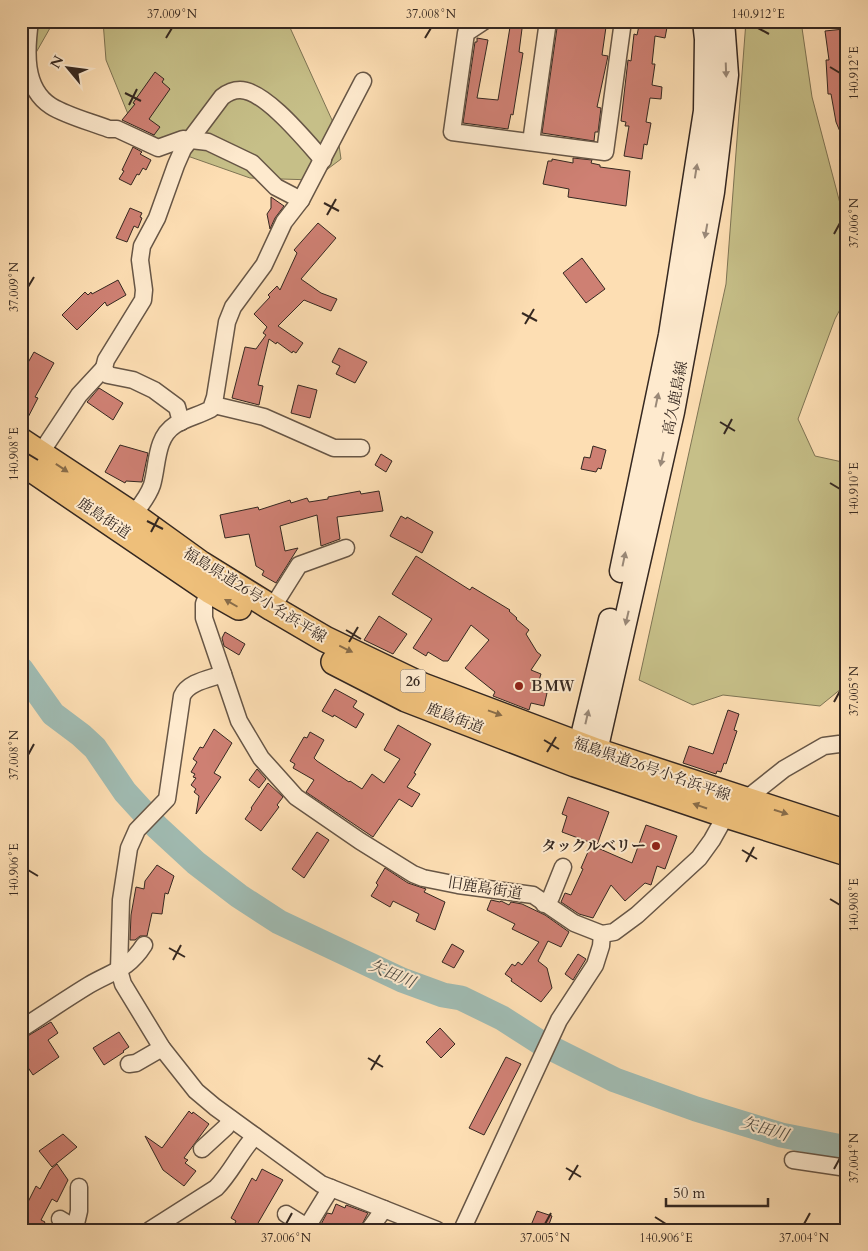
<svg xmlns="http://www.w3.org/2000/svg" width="868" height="1251" viewBox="0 0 868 1251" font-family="Cardo,'Noto Serif JP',serif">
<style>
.green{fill:#c6bf88;stroke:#7e7454}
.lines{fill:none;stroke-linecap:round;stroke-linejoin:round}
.river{stroke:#a0bbb2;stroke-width:25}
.building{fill:#ce8073;stroke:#352821}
.street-casing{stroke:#675646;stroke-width:19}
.secondary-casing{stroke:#352821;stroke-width:25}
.primary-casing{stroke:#352821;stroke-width:28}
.street{stroke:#feeace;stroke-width:16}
.secondary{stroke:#feeace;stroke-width:22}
.primary{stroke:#eebf7a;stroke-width:25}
.oneway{fill:#9a8978}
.oneway2{fill:#886c49}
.ticks{fill:none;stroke:#352821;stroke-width:2}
.poi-dot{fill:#8f2418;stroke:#feeace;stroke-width:2}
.labels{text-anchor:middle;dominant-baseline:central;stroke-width:4;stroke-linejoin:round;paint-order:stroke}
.shield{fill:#feeace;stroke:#716255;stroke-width:1}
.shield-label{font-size:14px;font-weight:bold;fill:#352821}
.street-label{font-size:15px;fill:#352821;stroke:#feeace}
.poi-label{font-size:15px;font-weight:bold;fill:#352821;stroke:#feeace;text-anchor:start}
.water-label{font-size:16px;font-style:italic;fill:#504d45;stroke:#feeace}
.neatline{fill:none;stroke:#352821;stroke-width:2}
.ticks-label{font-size:12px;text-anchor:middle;fill:#352821}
</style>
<rect width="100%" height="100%" fill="#fddeb3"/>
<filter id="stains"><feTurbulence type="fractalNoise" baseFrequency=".004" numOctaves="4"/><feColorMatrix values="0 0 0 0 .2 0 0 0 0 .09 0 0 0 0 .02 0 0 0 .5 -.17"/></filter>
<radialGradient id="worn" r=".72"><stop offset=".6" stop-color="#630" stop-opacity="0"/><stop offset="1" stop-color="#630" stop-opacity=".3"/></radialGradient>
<g class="green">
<polygon points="21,21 54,21 21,79"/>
<polygon points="103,21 287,21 337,131 341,159 313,180 250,178 179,153 130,119 106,60"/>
<polygon points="746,21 801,21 812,97 847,230 847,296 835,319 798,419 815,456 847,463 847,684 820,706 723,695 693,705 639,680 726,284"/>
</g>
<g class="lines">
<polyline class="river" points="21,669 53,714 81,735 95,748 125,792 157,827 196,863 239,896 279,922 402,980 443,995 461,998 502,1018 541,1043 615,1080 696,1109 781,1135 847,1148"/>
</g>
<g class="building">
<polygon points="511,21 523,21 519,52 523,53 513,115 511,114 508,129 463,123 475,42 477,42 477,38 488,40 477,98 498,100"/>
<polygon points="558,21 605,21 604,27 606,27 602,55 608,56 597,107 601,108 598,132 595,132 594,141 542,133"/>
<polygon points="640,21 668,22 665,38 655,36 652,64 655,64 652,85 662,87 661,99 650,98 646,122 651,123 647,145 644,144 642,159 624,156 629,126 625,126 626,122 621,121 628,60 631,61 634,34 637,35"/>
<polygon points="844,29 847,48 846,146 836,122 831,94 828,94 826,60 829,60 825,31"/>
<polygon points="155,72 164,79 162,82 170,89 149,119 160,127 154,135 122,120 135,104 133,103"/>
<polygon points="133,147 142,152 140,154 151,160 146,170 143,168 139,175 137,174 131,185 119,179 124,171 122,170"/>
<polygon points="573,158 592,160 591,163 600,165 600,167 630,171 626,206 568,197 569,189 543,184 548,161 552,161 552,159 573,163"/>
<polygon points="271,197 284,206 275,218 270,229 267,214 271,208"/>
<polygon points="130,208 142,213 140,217 142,218 138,228 134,226 127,242 116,238"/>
<polygon points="318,223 336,238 301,279 321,293 337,299 331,311 304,300 278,326 303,343 296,353 293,351 292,353 277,342 276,344 269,339 258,385 263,386 259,405 232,398 245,347 256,349 266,335 263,333 267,327 254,314 270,297 268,295 277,286 280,290 297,253 294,250"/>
<polygon points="582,258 605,289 586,303 563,273"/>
<polygon points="118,280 126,295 107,306 105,302 77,330 62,315 85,292 88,295 91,292 92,294"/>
<polygon points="339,348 367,362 355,383 336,374 340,366 332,362"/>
<polygon points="34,352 54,363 35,397 38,398 23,427 21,427 21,375"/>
<polygon points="298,385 317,390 310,418 291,413"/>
<polygon points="99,388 123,403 113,420 87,402"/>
<polygon points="120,445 148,453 142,482 126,481 125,483 105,472"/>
<polygon points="593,446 606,450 601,469 598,468 596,472 581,469 584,457 590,458"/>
<polygon points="381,454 392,461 386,472 375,465"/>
<polygon points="360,491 361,494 379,491 383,511 337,517 340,539 321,546 317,515 280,526 285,551 298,548 276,583 262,575 264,571 256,566 249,534 225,538 220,515 258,507 259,510 290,500 291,503 307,498 309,502 328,499 328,497"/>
<polygon points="401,516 406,519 407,517 433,532 422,553 390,536"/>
<polygon points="416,556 470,590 472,587 510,610 509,611 517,618 516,619 529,630 526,634 537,652 541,655 531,670 541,674 536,690 547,693 544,706 531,703 529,710 493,696 495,692 465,668 489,640 471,625 448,661 443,661 428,652 426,656 413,648 432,619 392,594"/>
<polygon points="379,616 407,634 393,654 364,640"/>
<polygon points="225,632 245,644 239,655 224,646 222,638"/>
<polygon points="335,689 357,701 353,707 364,714 356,728 334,715 333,717 322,711"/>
<polygon points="728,710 739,714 734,730 737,731 726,764 724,763 721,772 717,771 716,774 683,763 689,746 713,754"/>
<polygon points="398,725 431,744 414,773 416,774 407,787 420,794 412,807 399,799 373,837 306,792 314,780 293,768 295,764 290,761 304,737 307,738 310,732 324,740 314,758 317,761 349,782 350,781 362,789 372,774 384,783 400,759 384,750"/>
<polygon points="214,729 232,743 214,773 221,777 196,814 199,796 194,792 196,789 191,785 196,778 193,777 195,774 191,772 197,762 193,759 200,747 203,748"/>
<polygon points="257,769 266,779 259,788 249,780"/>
<polygon points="268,783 283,797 277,805 279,807 261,831 245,819 252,809 251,808"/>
<polygon points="568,797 609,812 597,845 562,832 567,816 562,814"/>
<polygon points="646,825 677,836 665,869 657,866 651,885 645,883 625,901 611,885 593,918 579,914 561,902 565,893 571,895 583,869 581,868 591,845 632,863"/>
<polygon points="317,832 329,840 304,878 292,869"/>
<polygon points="157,865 174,876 168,894 165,893 162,914 152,913 147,936 140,936 135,940 130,940 131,915 136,887 144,889 145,881"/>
<polygon points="385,868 408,883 426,889 424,892 445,902 435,930 416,921 419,914 393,901 390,907 371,896 378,885 376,883"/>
<polygon points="491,900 500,902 501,901 509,905 511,902 522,904 545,915 569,932 561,947 548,941 538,961 547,968 552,988 541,1002 511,981 512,979 505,974 512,964 515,966 518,962 522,965 539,942 512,929 515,924 487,910"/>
<polygon points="452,944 464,951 454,968 442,962"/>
<polygon points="578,954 586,959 573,980 565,974"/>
<polygon points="51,1022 58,1033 48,1040 59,1057 33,1075 21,1057 21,1039 26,1037"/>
<polygon points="440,1028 455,1044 441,1058 426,1042"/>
<polygon points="119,1032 129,1047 123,1051 124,1052 104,1065 93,1048"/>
<polygon points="506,1057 521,1064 484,1135 469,1128"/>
<polygon points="189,1111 192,1114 193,1112 209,1124 184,1158 188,1160 185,1163 196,1171 184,1186 163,1170 145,1136 162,1148"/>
<polygon points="63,1134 77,1147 52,1167 39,1151"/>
<polygon points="57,1164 68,1180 57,1202 52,1199 41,1220 45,1222 41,1230 22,1230 25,1224 21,1222 21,1216 36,1186 40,1189 50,1170"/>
<polygon points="262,1169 283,1180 254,1230 242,1230 234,1225 236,1221 231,1218 252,1178 256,1181"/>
<polygon points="336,1204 345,1208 346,1205 368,1213 359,1230 318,1230 327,1213 332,1214"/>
<polygon points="537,1211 552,1216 547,1230 529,1230"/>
</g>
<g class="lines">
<defs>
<g id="street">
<path d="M30,21c-4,29 -7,67 21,85 16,10 40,16 58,23h8l41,19 25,-9 25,3 44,21 24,24 25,13"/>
<polyline points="484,21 466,33 452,132 605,152 623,21"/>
<polyline points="531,142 548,21"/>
<polyline points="214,405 264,417 334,448 361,448"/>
<path d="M181,422l-4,-15 -23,-17 -21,-10 -25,-5 -4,-7 2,-8 37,-60 1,-10 -4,-30 2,-14 15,-28 19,-53 7,-16 39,-52c5,-4 11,-7 18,-7 25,0 66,51 83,70"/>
<polyline points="40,454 79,395 104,368"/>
<path d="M133,515c7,-9 15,-18 19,-30 6,-20 3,-47 23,-60 11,-7 25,-10 36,-16l4,-12 12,-75 6,-15 31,-42 20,-43 17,-22 62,-119"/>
<polyline points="209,590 204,604 204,618 239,721 261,758 296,797 360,841 413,874 423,878 458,885 533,895 574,923 602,934 614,932 637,915 699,858 712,840 726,815 784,769 824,746 839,744 847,745"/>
<polyline points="272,608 299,565 346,548"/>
<path d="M223,674c-14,5 -35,8 -41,22l-15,103 -30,31 -8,18 -8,52 -2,70 4,14 39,64 34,43 19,16 106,77 116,46"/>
<polyline points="544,904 551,897 563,867"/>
<path d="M21,1029c23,-15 45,-30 68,-44 24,-14 39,-15 55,-40"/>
<polyline points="129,1064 136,1063 162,1048"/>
<polyline points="202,1149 226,1127 231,1119"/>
<polyline points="793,1160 847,1168"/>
<polyline points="286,1214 307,1227 331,1188"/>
<polyline points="60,1219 78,1230"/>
<polyline points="75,1228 79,1211 79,1187"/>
<path d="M150,1230l66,-42c15,-15 24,-36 39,-52"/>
<polyline points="369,1230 384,1209"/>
<polyline points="462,1230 559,1020 595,965 601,946 602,934"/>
</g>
<g id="secondary">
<polyline points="621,571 670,335 705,111 706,39 704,21"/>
<polyline points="576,761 610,620"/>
<polyline points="593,769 596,751 673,412 693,304 713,192 727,75 723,21"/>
</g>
<g id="primary">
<polyline points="21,441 133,515 201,564 272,608 325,639 423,686 596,751 847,833"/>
<polyline points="21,462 209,590 239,607"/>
<polyline points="334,662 406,699 575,764 726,815 847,853"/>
</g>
</defs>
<use href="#street" class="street-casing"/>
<use href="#secondary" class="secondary-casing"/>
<use href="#primary" class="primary-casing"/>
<use href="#street" class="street"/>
<use href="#secondary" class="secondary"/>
<use href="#primary" class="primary"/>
</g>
<defs><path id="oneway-solid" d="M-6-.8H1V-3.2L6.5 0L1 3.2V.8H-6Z" transform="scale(1.25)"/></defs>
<g class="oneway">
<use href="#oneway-solid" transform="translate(726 70) rotate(88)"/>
<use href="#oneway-solid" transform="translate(696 171) rotate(-81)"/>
<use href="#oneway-solid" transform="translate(706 231) rotate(100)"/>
<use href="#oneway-solid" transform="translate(657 400) rotate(-78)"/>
<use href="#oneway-solid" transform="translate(662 459) rotate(103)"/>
<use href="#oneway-solid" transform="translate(624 559) rotate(-78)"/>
<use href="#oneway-solid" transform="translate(627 618) rotate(103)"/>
<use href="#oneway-solid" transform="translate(587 717) rotate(-77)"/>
</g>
<g class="oneway2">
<use href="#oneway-solid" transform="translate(62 468) rotate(34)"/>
<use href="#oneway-solid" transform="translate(231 603) rotate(-150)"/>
<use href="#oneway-solid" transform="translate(346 649) rotate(26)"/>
<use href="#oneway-solid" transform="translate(495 713) rotate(20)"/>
<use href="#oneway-solid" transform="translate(700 806) rotate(-161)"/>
<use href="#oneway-solid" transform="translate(781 812) rotate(18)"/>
</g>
<path class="ticks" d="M758,28l11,6M166,38l6,-10M425,38l6,-10M830,67l10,6M125,93l16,8M129,105l8,-16M324,203l15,8M327,215l9,-16M834,234l6,-11M28,287l6,-10M522,313l15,8M525,324l9,-15M720,422l15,9M724,434l8,-15M28,454l10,6M830,483l10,6M147,521l16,8M151,532l8,-15M346,630l15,9M349,642l9,-15M834,702l6,-11M544,740l15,9M547,752l9,-15M28,755l6,-11M742,850l15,9M746,862l8,-15M28,870l10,6M830,899l10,6M169,948l16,9M173,960l8,-15M368,1058l15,9M371,1070l9,-15M566,1168l15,9M834,1169l6,-11M569,1180l9,-15M655,1217l11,7M286,1224l6,-11M545,1224l6,-11M804,1224l6,-11"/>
<g class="poi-dot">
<circle cx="519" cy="686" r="5"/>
<circle cx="656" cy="846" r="5"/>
</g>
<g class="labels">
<rect class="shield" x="400.5" y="669.5" width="25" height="23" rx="4"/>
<g class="shield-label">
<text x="413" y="681">26</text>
</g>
<g class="street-label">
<text transform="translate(675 398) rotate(-79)">高久鹿島線</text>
<text transform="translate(104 518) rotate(34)">鹿島街道</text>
<text transform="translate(255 595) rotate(32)">福島県道26号小名浜平線</text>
<text transform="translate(455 718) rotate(21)">鹿島街道</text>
<text transform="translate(652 769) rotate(19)">福島県道26号小名浜平線</text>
<text transform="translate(485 888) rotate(9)">旧鹿島街道</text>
</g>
<g class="poi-label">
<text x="529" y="686">ＢＭＷ</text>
<text x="646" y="846" text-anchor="end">タックルベリー</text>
</g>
<g class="water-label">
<text transform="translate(392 974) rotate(23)">矢田川</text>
<text transform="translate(765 1129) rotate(17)">矢田川</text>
</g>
</g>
<rect width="868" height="1251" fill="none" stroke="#fddeb3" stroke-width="55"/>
<g transform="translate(68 68) rotate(299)" stroke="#feeace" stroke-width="4" paint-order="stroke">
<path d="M0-4L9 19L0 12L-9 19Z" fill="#352821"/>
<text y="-8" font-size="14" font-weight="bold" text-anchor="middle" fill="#352821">N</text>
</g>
<path d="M666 1198v8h102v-8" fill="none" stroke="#352821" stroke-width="2.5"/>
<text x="673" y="1198" font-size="15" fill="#352821" stroke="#feeace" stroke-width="4" paint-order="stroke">50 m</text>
<rect x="28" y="28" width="812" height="1196" class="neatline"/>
<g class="ticks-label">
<text x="172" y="18">37.009°N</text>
<text x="431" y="18">37.008°N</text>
<text x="758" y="18">140.912°E</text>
<text transform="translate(854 73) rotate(-90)" y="4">140.912°E</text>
<text transform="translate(854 223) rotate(-90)" y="4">37.006°N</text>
<text transform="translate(14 287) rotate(-90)" y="4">37.009°N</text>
<text transform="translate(14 454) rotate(-90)" y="4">140.908°E</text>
<text transform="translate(854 489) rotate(-90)" y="4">140.910°E</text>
<text transform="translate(854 691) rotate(-90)" y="4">37.005°N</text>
<text transform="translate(14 755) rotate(-90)" y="4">37.008°N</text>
<text transform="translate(14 870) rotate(-90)" y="4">140.906°E</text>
<text transform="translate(854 905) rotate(-90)" y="4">140.908°E</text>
<text transform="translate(854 1158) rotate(-90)" y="4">37.004°N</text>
<text x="286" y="1242">37.006°N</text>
<text x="545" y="1242">37.005°N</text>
<text x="666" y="1242">140.906°E</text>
<text x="804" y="1242">37.004°N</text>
</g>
<rect width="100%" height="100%" filter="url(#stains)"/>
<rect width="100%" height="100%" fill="url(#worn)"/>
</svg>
